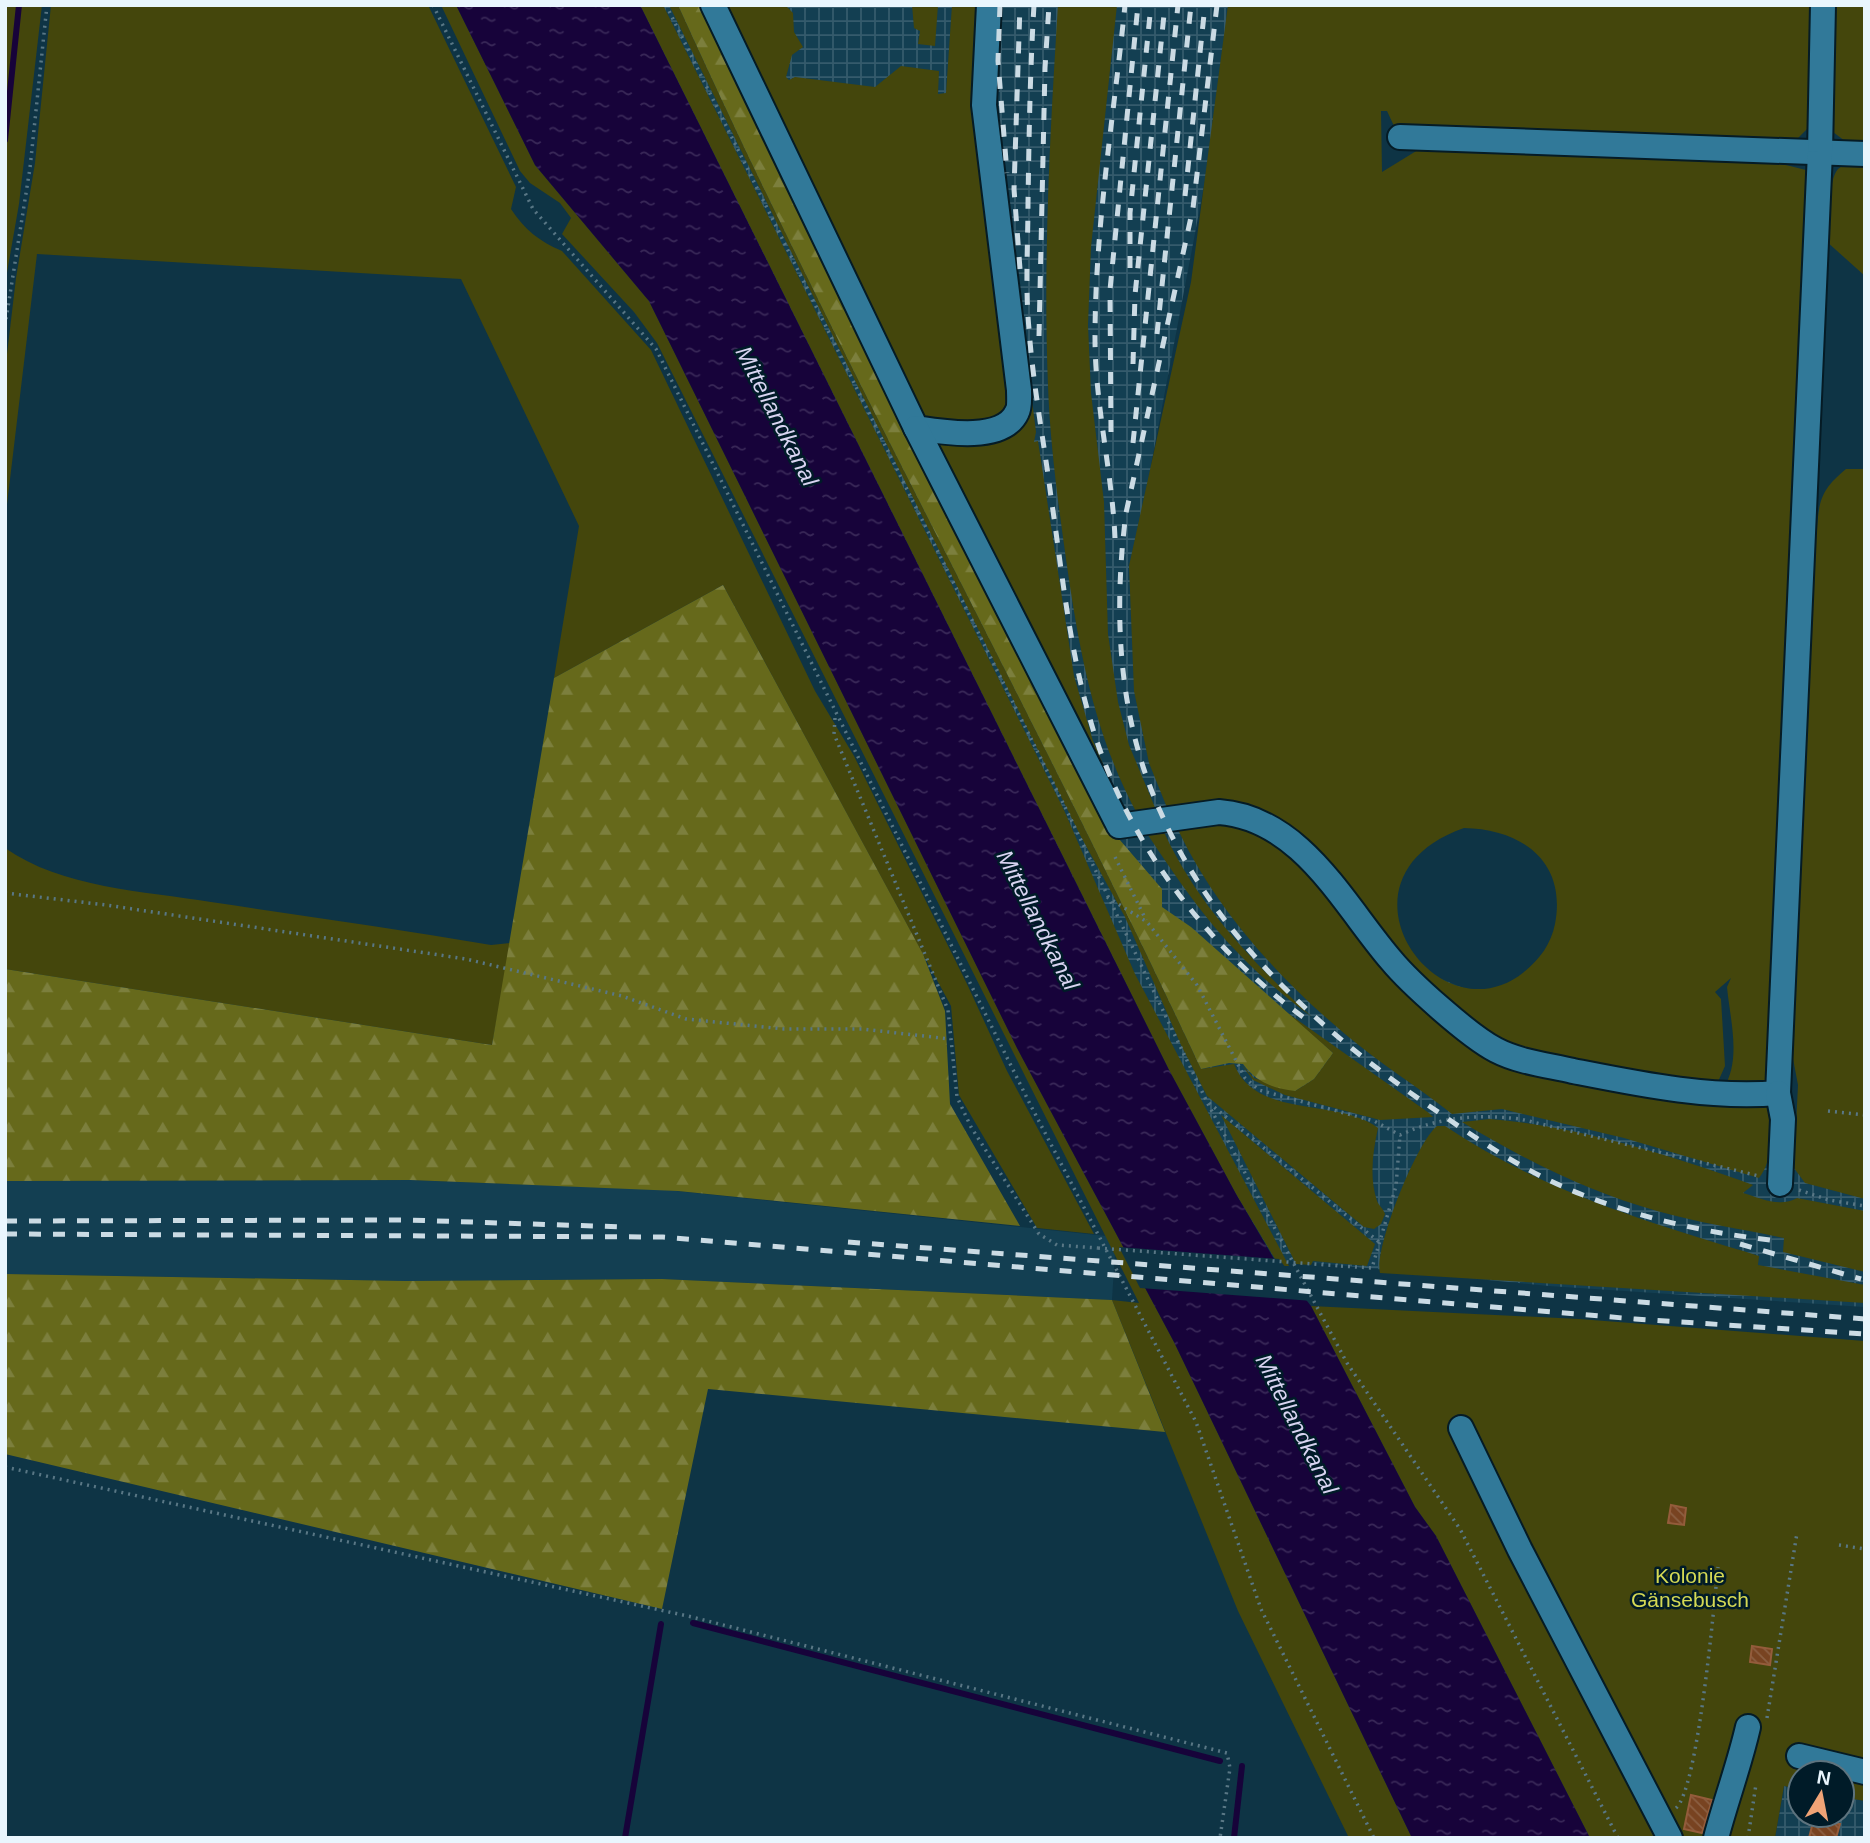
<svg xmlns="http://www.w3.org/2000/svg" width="1870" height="1843" viewBox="0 0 1870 1843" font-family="Helvetica,sans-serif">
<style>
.built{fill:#133f52}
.industrial{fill:url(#industrial-grid)}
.green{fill:#44460c;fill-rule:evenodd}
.forest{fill:url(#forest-firs)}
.water{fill:url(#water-ripples)}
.pier{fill:#0e3445}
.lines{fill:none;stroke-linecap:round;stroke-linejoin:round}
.stream{stroke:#17033a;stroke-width:6}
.building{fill:url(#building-back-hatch);stroke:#945c3b;stroke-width:2}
.minor-casing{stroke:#051b25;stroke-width:28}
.path{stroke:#597785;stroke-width:3.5;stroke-dasharray:2 5;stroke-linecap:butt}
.minor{stroke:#317999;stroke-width:24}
.rail{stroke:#cbdbe4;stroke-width:5;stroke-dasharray:12 12;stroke-linecap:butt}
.path-bridge{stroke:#597785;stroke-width:3.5;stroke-dasharray:2 5;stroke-linecap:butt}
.labels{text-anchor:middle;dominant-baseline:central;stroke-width:5;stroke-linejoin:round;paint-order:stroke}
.park-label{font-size:21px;fill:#d4d954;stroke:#001b28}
.water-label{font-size:23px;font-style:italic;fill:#d8d4f1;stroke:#001b28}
</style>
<defs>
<pattern id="industrial-grid" width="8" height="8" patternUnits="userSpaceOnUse" patternTransform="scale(1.75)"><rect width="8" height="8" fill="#133f52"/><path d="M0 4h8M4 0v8" fill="none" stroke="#355b6c"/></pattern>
<pattern id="forest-firs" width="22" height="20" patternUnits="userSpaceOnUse" patternTransform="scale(1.75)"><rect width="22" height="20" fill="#66691b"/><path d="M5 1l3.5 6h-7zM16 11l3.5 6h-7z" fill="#7c7f3d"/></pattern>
<pattern id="water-ripples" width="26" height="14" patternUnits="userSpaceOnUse" patternTransform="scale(1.75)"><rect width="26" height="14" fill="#17033a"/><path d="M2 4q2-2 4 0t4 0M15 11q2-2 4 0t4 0" fill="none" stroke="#392858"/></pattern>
<pattern id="building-back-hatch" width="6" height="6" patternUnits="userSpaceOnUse" patternTransform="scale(1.75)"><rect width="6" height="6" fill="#784321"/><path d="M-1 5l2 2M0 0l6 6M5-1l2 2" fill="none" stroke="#8b5f42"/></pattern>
</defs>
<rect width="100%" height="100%" fill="#0e3445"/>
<polygon class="built" points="410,1180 667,1190 1116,1237 1112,1300 662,1279 405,1281 5,1274 5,1181"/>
<g class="industrial">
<polygon points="640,5 1232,5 1207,170 1151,465 1223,887 1770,1117 1865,1130 1865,1307 1549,1286 1275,1259 1236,1194 1080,894"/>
<polygon points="1784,1786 1800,1789 1800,1815 1842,1815 1842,1797 1865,1801 1865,1838 1775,1838"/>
</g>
<g class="green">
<polygon points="6,5 42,5 19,204 5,284"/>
<path d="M51,5h377l88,182 -5,22c14,21 28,32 51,42l89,99 164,341 39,65 114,230 39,85 87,163 -57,-6 -78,-133 -8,-89 -228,-421 -169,93 25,-152 -118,-247 -424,-25 -32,267v-150l11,-93 19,-115z"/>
<polygon points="441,5 456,5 535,165 649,301 1017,1048 1174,1342 1412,1838 1349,1838 1238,1611 1112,1300 1139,1303 657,343 634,312 562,234 571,218 560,203 530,183 520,171"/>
<polygon points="640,5 663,5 1064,810 1135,974 1289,1266 1280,1266 1275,1259 1236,1194 1169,1070"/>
<path d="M669,5h9c163,360 356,706 523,1064l33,-5c22,56 104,33 144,64 -5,23 -9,49 -1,73 2,5 6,7 8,13l-4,10 -7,5 -10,-2 -157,-131 -26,-51 -56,-128 -45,-82z"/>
<polygon points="701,5 785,5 793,13 794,32 803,47 792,55 786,77 789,80 795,77 875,87 901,66 939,71 938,94 946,93 952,5 983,5 980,76 972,100 984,144 1031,392 1036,432 1034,442 1038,441 1074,676 1093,741 1126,816 915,439"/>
<polygon points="912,5 938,5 935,46 918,44 920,31 914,28"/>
<path d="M1058,5h59l-26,242 -3,78 3,68 13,109 4,132 10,68 11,43 27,65 -17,7c-45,-81 -60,-168 -73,-258 -8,-57 -16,-116 -18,-173 -5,-127 2,-255 10,-381z"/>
<path d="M1228,5h590l-9,122 -11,11 -12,5 -370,-10 -22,-7 -7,-15h-6l1,61 44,-27 336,14 44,11 -2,177 -31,739 -50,3c19,-29 7,-69 4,-102l4,-9 -16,14 6,7 4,67 -8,18 -194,-28 -70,-45 -174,-183 -109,-13 -21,-52 -15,-72 -5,-125 62,-284zM1464,828c57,1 103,33 91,96 -4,20 -15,35 -31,48 -86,70 -202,-94 -60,-144z"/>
<polygon points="1836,5 1865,5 1865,148 1853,147 1833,132"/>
<path d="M1865,161v115l-39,-35c2,-16 2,-61 12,-72 7,-6 18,-7 27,-8z"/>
<path d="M1846,469h19v730l-60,-16 -14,-19 -2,-35 7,-3 2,-41 -7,-37 15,-518 11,-1c2,-30 5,-40 29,-60z"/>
<path d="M1196,819l71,11 208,211 298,57c-4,25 3,60 -14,80l-135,-40 -122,-29 -50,5c-35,-28 -73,-51 -107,-80 -68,-57 -133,-129 -170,-211z"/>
<path d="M1160,823c32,76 92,139 152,194 -78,-57 -116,-109 -168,-188z"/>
<path d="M5,848c57,40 139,43 206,54 93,14 187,27 280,43l20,-2 -19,102 -487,-76z"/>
<polygon points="1282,1009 1429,1113 1433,1117 1380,1120 1285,1095 1253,1080 1241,1064 1254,1078 1295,1091 1314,1079 1333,1053"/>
<polygon points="1221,1115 1375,1244 1367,1266 1313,1261 1311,1265 1296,1264"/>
<path d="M1490,1119c87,7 181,36 263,66l-10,8c17,5 37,15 54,5l68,13v61l-82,-20 1,-14c-42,-9 -85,-15 -127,-27 -69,-19 -134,-52 -195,-89z"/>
<path d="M1437,1126h8c101,67 200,95 314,130l-1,9 107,20v18l-485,-30c-6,-24 36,-130 57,-147z"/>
<polygon points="1311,1306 1579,1319 1865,1341 1865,1801 1842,1797 1842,1773 1800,1773 1800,1789 1784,1786 1775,1838 1590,1838 1436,1536 1415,1507"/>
</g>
<g class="forest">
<path d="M678,5h23l214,434 165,317 39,83 43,50v18l29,20 142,126 -19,26 -19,12c-22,-3 -38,-8 -52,-27l-14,-1 -28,6c-167,-358 -360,-704 -523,-1064z"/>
<polygon points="723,585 923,954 945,1011 950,1104 1020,1226 678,1191 410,1180 5,1181 5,969 492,1045 554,678"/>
<polygon points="5,1274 405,1281 662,1279 1112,1300 1165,1432 708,1389 662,1609 5,1454"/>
</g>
<polygon class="water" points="456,5 640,5 1169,1070 1236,1194 1274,1259 1311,1306 1415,1507 1436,1536 1590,1838 1412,1838 1174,1342 1017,1048 649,301 535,165"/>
<polygon class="pier" points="1119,1247 1279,1259 1312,1301 1140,1288"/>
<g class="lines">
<g class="stream">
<polyline points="5,140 19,5"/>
<polyline points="693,1623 1220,1761"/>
<polyline points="625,1838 661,1624"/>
<polyline points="1234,1838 1242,1766"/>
</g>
</g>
<g class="building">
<polygon points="1671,1505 1686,1508 1684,1525 1668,1523"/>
<polygon points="1752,1646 1772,1649 1770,1665 1750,1662"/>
<polygon points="1691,1795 1712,1800 1702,1833 1684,1829"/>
<polygon points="1814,1818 1840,1824 1836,1838 1809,1838"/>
</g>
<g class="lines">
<defs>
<g id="minor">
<path d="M713,5l203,423c26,4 87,15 101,-16 3,-5 2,-16 2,-22l-35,-285 5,-100"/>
<polyline points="1400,137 1865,154"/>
<path d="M916,428l203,398 100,-14c82,6 124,92 172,148 19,23 78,76 105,90 23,12 51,15 77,21 66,13 138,28 205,22l42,-941 3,-147"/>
<polyline points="1778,1093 1783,1119 1780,1184"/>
<polyline points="1461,1428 1520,1550 1670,1838"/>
<polyline points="1799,1756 1865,1772"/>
<path d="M1716,1838c10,-38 23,-72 32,-111"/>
</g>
</defs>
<use href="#minor" class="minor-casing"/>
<g class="path">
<polyline points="433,5 533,209 656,349 1031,1106 1196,1422 1261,1609 1374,1838"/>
<polyline points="666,5 1066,809 1207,1102 1347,1363 1460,1529 1618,1838"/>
<polyline points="5,326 30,168 47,5"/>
<polyline points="835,718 834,734 948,1010 957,1097 971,1127 1039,1234 1057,1245 1098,1248"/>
<polyline points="1115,857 1146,920"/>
<polyline points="5,893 106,905 466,959 622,996 686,1019 784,1029 862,1029 950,1039"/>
<path d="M1107,897l40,25 50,63 48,93 14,12 115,31 26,14c39,-18 77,-21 120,-16l239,57"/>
<polyline points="1209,1103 1379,1242"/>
<polyline points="1828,1111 1865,1115"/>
<polyline points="1799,1190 1829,1200 1865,1206"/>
<polyline points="1341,1266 1372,1268 1396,1186 1400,1135"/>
<polyline points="5,1467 692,1617 1227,1753 1230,1768 1220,1838"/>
<polyline points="1839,1545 1865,1549"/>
<polyline points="1767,1718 1797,1533"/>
<path d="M1676,1808c22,-19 38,-203 42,-241"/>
<polyline points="1748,1838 1756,1784"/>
</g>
<use href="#minor" class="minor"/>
<g class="rail">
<polyline points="1000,5 998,61 1007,173"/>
<path d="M1034,5c-4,66 -5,132 -6,198 0,41 -3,84 1,126 4,56 15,113 22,168 11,74 18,150 39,222 33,117 115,227 213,298"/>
<path d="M1217,5l-24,203 -67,305c-13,101 -8,206 35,300 56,128 167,225 280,301 46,32 90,61 142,81 64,25 129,39 197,46"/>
<polyline points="1185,196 1205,5"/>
<polyline points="1130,268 1130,213 1151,5"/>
<polyline points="1020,269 1014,189 1020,5"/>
<polyline points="1157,334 1191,5"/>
<polyline points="1039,336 1045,68 1049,5"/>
<polyline points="1133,364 1135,295 1165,5"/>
<polyline points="1111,432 1110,290 1138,5"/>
<polyline points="1133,443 1178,5"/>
<path d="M1115,538c-3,-67 -20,-133 -20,-200 0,-111 19,-223 30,-333"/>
<polyline points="5,1221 407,1220 625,1227"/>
<polyline points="5,1234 663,1237 1635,1319 1865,1334"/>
<polyline points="848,1242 1865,1319"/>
<polyline points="1740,1244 1861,1279"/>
</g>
<polyline class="path-bridge" points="1098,1248 1341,1266"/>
</g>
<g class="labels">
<g class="park-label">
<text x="1690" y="1575">Kolonie<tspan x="1690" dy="24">Gänsebusch</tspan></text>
</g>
<g class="water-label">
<text transform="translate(777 416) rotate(63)">Mittellandkanal</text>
<text transform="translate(1038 920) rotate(63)">Mittellandkanal</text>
<text transform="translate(1297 1424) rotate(63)">Mittellandkanal</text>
</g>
</g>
<rect width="1870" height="1843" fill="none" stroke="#e9f6fe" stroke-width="14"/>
<g transform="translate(1821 1794) rotate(10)"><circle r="33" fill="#001b28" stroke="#5d737e" stroke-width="2"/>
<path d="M0-5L12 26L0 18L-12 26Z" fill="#efa376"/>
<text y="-10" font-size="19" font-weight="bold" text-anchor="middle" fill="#e9f6fe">N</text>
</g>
</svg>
